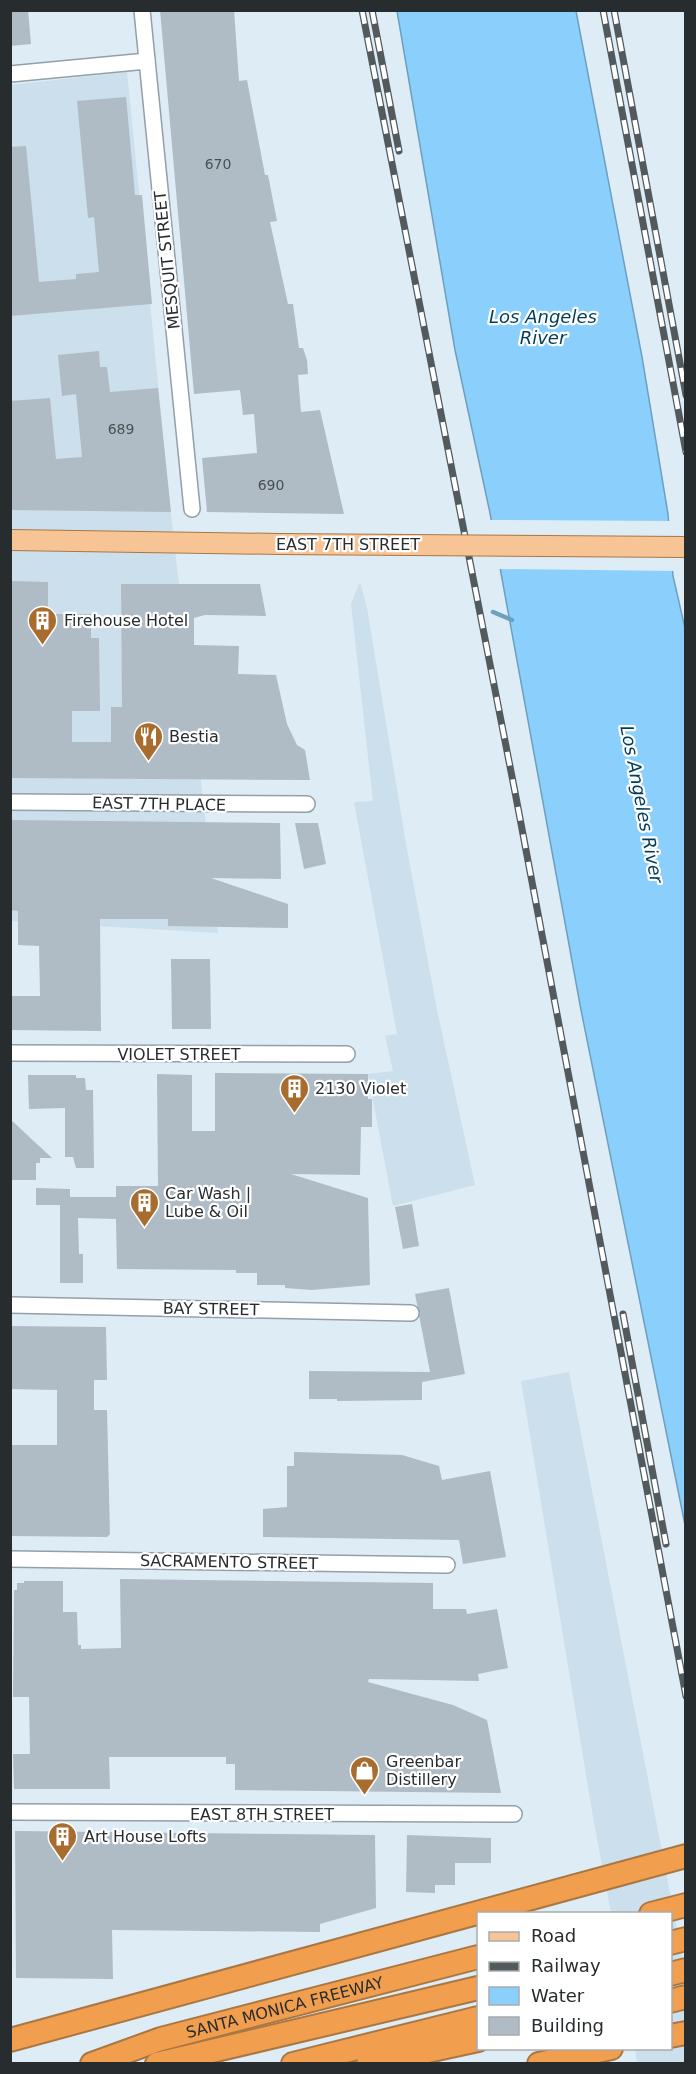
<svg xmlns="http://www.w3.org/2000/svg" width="696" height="2074" viewBox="0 0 696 2074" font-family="'DejaVu Sans',sans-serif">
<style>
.built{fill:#ccdfed}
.water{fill:#8bd0fd;stroke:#6d9fbf;stroke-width:1.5}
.pier{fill:#deecf5}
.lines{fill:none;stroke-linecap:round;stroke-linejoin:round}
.stream{stroke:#6d9fbf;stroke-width:4.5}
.building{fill:#afbcc5}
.minor-casing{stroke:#93a0a8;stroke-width:18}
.major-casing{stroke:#aa7743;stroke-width:22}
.highway-casing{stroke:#aa7743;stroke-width:26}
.minor{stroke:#fff;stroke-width:15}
.major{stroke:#f7c595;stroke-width:20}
.highway{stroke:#f19f4e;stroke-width:22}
.rail-casing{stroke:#535a5e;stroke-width:7}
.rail{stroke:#fff;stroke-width:4.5;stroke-dasharray:14;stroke-linecap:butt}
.major-bridge-casing{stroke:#aa7743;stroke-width:22;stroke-linecap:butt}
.major-bridge{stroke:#f7c595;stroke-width:20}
.labels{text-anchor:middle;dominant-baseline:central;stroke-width:4.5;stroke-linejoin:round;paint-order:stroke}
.number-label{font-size:14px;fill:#495054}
.street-label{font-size:16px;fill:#272c2f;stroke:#fff}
.poi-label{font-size:16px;fill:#272c2f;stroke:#fff;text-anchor:start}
.water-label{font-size:18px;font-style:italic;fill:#013d59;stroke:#fff}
</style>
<rect width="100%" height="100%" fill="#deecf5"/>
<g class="built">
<polygon points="127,72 171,514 218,933 11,921 10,85"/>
<polygon points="360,582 367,608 406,844 437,1010 475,1185 393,1206 368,1074 393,1071 385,1036 397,1034 354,802 373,801 351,604"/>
<polygon points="569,1372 685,1970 685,2063 637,2063 635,2049 670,2048 670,1914 611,1913 593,1817 521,1381"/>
</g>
<polygon class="water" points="397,11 576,11 642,357 668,514 673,576 685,628 685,1525 581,1010 490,513 455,350"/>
<polygon class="pier" points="489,520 672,521 676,571 497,569"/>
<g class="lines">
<polyline class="stream" points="493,612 512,620"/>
</g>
<g class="building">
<polygon points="10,10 28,10 31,44 10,46"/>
<polygon points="160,10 234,10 239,81 247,80 265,175 268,175 277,221 270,222 288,304 293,304 299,348 303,348 307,360 308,374 298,375 301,412 320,410 344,514 207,512 202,458 257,453 254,414 243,415 240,390 194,394"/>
<polygon points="126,97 135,195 142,195 152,304 10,316 10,147 26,146 39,282 76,279 76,274 99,272 94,217 88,218 77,101"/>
<polygon points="99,351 100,367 107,367 110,392 158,388 171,512 10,510 10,401 50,398 56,459 82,457 76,394 62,396 58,355"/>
<polygon points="10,581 48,582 48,614 91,614 91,638 99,638 100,711 72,711 72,742 111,742 111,707 122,707 121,584 260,584 266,616 205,615 194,618 194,645 239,646 238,674 276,675 287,724 297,745 305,750 310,780 10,778"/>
<polygon points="10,820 280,823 281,879 211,878 288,904 288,928 168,926 168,919 100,919 101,1031 10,1030 10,996 40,996 39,946 18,945 18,911 10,910"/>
<polygon points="295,823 318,823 326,864 304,869"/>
<polygon points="171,959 210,959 211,1029 172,1029"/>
<polygon points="215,1073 368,1074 368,1099 372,1099 372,1127 361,1127 360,1175 291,1174 368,1198 370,1285 312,1290 285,1288 285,1285 257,1285 257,1273 236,1273 236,1270 117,1269 116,1219 78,1218 79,1254 83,1254 83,1283 60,1283 60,1205 36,1205 36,1188 70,1189 70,1197 116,1197 116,1186 158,1186 157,1074 192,1075 192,1131 215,1131"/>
<polygon points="28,1075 76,1075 76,1078 85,1078 86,1090 93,1090 94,1168 76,1168 73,1157 65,1157 65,1108 29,1109"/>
<polygon points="10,1119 52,1158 40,1158 40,1163 36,1163 36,1180 10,1180"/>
<polygon points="412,1204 419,1246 403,1249 395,1207"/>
<polygon points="449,1288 465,1374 422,1382 422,1400 337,1401 337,1399 309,1399 309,1371 430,1372 415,1294"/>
<polygon points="10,1326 106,1327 107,1380 94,1380 94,1410 107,1410 110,1534 107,1537 10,1536 10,1445 57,1445 57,1390 10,1389"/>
<polygon points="294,1452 402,1455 439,1466 442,1480 490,1471 506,1557 463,1564 459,1540 263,1537 263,1509 287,1507 287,1466 294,1466"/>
<polygon points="120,1579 433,1583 433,1609 466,1609 467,1614 497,1609 508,1668 478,1674 479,1681 369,1679 368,1682 453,1705 487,1720 501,1793 235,1790 235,1764 226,1764 226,1757 109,1757 110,1789 14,1789 13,1754 30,1754 29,1697 13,1697 14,1590 17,1590 17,1583 24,1583 24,1581 63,1581 63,1612 77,1612 78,1645 81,1645 81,1649 121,1648"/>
<polygon points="15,1831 375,1835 376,1908 320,1924 320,1932 112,1930 113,1979 16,1978"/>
<polygon points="407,1835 491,1838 491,1863 455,1863 455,1885 435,1885 435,1893 406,1892"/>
</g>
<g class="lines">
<defs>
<g id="minor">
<polyline points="142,10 192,509"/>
<polyline points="10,74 147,61"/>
<polyline points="10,802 307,804"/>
<polyline points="10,1053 347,1054"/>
<polyline points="10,1305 411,1313"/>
<polyline points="10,1559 447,1565"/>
<polyline points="10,1812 514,1814"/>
</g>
<polyline id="major" points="10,540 280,544"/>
<g id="highway">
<polyline points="651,1914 686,1905"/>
<polyline points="670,1943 686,1939"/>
<polyline points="670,1974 686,1970"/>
<polyline points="670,2001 686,1997"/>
<polyline points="670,2036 686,2033"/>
<polyline points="10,2040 686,1856"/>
<path id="s1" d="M92,2064l69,-25 317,-82"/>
<polyline points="157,2064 478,1988"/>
<polyline points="293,2064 478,2018"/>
<polyline points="368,2064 478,2040"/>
<polyline points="539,2064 611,2048"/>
</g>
</defs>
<use href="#minor" class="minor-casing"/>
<use href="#major" class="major-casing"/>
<use href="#highway" class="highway-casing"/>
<use href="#minor" class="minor"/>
<use href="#major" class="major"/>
<use href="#highway" class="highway"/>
<defs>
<g id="rail">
<polyline points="362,10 515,792 686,1696"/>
<polyline points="372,10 399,151"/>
<polyline points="603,10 686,452"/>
<polyline points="614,10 686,395"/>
<polyline points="623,1314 666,1544"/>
</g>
</defs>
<use href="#rail" class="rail-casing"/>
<use href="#rail" class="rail"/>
<defs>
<polyline id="major-bridge" points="280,544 686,547"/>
</defs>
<use href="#major-bridge" class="major-bridge-casing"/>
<use href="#major-bridge" class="major-bridge"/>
</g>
<defs>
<symbol id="building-pin" viewBox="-11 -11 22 30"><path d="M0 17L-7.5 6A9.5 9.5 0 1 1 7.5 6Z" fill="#a96c2f" stroke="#fff"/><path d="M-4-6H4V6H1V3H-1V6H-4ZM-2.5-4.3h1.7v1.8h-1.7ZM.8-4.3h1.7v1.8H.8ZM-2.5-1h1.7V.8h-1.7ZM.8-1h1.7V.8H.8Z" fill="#fff"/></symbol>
<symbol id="restaurant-pin" viewBox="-11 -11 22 30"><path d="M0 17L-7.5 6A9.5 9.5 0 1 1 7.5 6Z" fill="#a96c2f" stroke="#fff"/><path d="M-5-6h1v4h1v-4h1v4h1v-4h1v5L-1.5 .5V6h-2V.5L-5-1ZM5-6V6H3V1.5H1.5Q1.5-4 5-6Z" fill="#fff"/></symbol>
<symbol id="shop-pin" viewBox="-11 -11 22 30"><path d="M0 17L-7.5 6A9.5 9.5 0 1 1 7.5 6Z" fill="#a96c2f" stroke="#fff"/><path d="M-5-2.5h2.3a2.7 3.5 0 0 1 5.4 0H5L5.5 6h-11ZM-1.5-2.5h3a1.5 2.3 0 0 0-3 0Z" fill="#fff"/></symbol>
</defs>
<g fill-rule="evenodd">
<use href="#building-pin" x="26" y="604" width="33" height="45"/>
<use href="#restaurant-pin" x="132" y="720" width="33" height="45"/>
<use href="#building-pin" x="278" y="1072" width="33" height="45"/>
<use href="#building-pin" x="128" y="1186" width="33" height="45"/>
<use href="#shop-pin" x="348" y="1754" width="33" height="45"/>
<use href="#building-pin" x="46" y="1820" width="33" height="45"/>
</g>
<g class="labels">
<g class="number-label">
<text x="218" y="164">670</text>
<text x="121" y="429">689</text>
<text x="271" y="485">690</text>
</g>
<g class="street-label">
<text transform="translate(167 260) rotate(-96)">MESQUIT STREET</text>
<text x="348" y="544">EAST 7TH STREET</text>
<text transform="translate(159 804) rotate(1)">EAST 7TH PLACE</text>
<text x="179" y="1054">VIOLET STREET</text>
<text transform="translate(211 1309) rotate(1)">BAY STREET</text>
<text transform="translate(229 1562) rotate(1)">SACRAMENTO STREET</text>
<text x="262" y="1814">EAST 8TH STREET</text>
<text stroke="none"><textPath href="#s1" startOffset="201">SANTA MONICA FREEWAY</textPath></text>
</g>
<g class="poi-label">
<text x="64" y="620">Firehouse Hotel</text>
<text x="169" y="736">Bestia</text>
<text x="315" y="1088">2130 Violet</text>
<text x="165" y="1193">Car Wash |<tspan x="165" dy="18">Lube &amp; Oil</tspan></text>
<text x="386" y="1761">Greenbar<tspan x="386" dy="18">Distillery</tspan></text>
<text x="84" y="1836">Art House Lofts</text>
</g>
<g class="water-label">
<text x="543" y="316">Los Angeles<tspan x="543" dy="21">River</tspan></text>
<text transform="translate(642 804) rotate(79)">Los Angeles River</text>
</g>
</g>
<rect width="696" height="2074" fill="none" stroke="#272c2f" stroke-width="24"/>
<rect x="477" y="1912" width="195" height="138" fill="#ffffff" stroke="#a9abac" stroke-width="1.5"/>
<rect x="489" y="1932" width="30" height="9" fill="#f7c595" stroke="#a9abac" stroke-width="1.5"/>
<text x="531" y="1942" font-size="18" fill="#272c2f">Road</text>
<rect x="489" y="1962" width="30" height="9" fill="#535a5e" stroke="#a9abac" stroke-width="1.5"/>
<text x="531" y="1972" font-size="18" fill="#272c2f">Railway</text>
<rect x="489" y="1987" width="30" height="18" fill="#8bd0fd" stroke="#a9abac" stroke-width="1.5"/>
<text x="531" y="2002" font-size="18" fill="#272c2f">Water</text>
<rect x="489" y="2017" width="30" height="18" fill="#afbcc5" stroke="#a9abac" stroke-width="1.5"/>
<text x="531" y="2032" font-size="18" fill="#272c2f">Building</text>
</svg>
